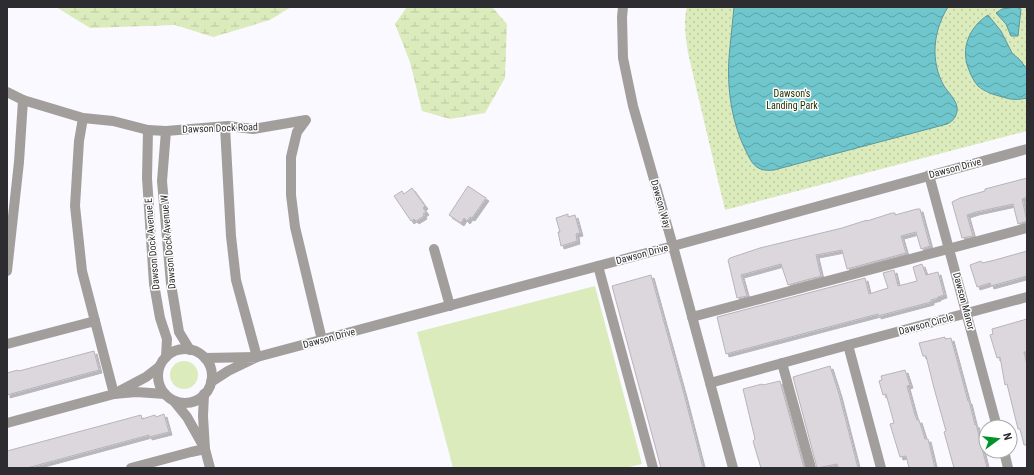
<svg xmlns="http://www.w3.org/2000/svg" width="1034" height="475" viewBox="0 0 1034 475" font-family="'Roboto Condensed',sans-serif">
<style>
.grass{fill:#dbebbc}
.wetland{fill:url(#wetland-marsh)}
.park{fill:url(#park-dots)}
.water{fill:url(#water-waves);stroke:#5b989e}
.building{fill:#dcd6dd;stroke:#b9b3ba;filter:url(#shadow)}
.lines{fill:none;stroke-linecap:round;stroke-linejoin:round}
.minor{stroke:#a29e9c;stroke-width:10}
.labels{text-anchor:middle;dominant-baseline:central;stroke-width:3;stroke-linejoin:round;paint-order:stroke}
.park-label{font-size:10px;fill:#253001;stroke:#fff}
.street-label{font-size:10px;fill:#2d2c30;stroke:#fff}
</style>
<defs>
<pattern id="wetland-marsh" width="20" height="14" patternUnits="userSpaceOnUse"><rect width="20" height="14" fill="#dbebbc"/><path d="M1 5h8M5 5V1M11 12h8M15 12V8" fill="none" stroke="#bccaa2"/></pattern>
<pattern id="park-dots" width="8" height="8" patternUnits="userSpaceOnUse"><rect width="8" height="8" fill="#dbebbc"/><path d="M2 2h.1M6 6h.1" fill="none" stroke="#bccaa2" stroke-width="1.8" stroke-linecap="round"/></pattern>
<pattern id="water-waves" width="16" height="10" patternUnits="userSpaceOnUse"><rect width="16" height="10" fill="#6fc7cd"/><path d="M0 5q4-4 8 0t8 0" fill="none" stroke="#5ca2a7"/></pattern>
<filter id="shadow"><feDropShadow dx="3" dy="3" stdDeviation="0" flood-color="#0004"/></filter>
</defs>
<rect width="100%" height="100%" fill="#faf9ff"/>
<g class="grass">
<polygon points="595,286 642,464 625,468 453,468 417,332"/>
<circle cx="184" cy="375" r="14"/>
</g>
<g class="wetland">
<polygon points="56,7 291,7 270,20 213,37 175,25 90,28"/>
<polygon points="407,7 492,7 507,24 505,78 485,113 450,119 422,111 410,62 395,24"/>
</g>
<path class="park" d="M687,7h340v124l-302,79 -37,-157c-2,-15 -5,-30 -1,-46z"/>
<g class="water">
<path d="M734,7h214c-15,24 -18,54 -4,79 4,6 12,14 13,21 1,7 -3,14 -10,17l-173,46c-18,2 -22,-6 -29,-21 -15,-31 -19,-68 -15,-102 1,-13 3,-27 4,-40z"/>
<polygon points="1016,7 1021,9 1018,36 1011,36 1006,24 996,13 1002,9"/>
<path d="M988,15l13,16 11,22 8,7 7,9v29c-9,2 -16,2 -24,-1 -9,-2 -18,-5 -25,-11 -4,-4 -7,-11 -9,-16 -9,-21 0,-43 19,-55z"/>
</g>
<g class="building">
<polygon points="1027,178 1027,197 1022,199 1027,221 1018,224 1013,204 976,212 967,215 973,236 962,238 952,202 960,198 985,191 985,189"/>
<polygon points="468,186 486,198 472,218 470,217 467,221 464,218 461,223 449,215"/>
<polygon points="412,188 425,206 423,208 426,212 423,214 424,216 416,221 414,219 411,221 394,196 402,191 404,194"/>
<polygon points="917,209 920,209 930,246 921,249 916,232 901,236 906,253 847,269 842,250 816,255 821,276 788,285 781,264 752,272 741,275 747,296 737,298 728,260 730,258 760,248 842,228 867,220 867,221 892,213 895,213 895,215"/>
<polygon points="568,214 568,217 575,215 580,233 576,234 577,241 561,246 558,232 560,232 556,218"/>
<polygon points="1027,251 1027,276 991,286 990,283 977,287 970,265 981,261 982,263 995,260"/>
<polygon points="922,264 926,275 938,272 944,295 938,297 938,298 931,300 931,302 878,316 878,314 726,354 717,317 865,278 869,294 888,288 883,273 894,270 898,286 917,281 913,267"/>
<polygon points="651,275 684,394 703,468 661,468 612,286"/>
<polygon points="1027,319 1027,352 1024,352 1027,365 1027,445 1024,445 1020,429 1018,429 1007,384 1005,385 1000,357 997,358 990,335 993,334 992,329"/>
<polygon points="945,337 945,339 951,338 968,401 969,401 975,425 976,424 987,468 954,468 944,432 946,431 934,388 926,356 923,356 919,343"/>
<polygon points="94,351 99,370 7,395 7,373 18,370 19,371"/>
<polygon points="830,366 839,394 858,468 839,468 837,464 817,468 793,377"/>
<polygon points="905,370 910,385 907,386 915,415 917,420 919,420 925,439 928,439 935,468 909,468 906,456 900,457 893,434 890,424 894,423 886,394 883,395 879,381 882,380 881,376"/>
<polygon points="780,381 804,468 761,468 755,448 753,441 755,439 743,389 762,384 763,385"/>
<polygon points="164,414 169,432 149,437 149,435 27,468 7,468 7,451 141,415 142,419 155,415 156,417"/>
</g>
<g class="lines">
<g class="minor">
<polyline points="623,7 622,17 623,58 633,106 673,246 733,468"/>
<polyline points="7,92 23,100 83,118 113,121 148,130 166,131 228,126 253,129 306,120 297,132 291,157 291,195 295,227 322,340"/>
<polyline points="83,118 79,141 75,206 82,271 95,321"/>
<polyline points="225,127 231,236 236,280 257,357 673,246 1027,149"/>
<polyline points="148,130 147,178 154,284 160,318 167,339 166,357"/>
<polyline points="166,131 162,181 171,284 179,332 190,350"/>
<polyline points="929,175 997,427"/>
<polyline points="434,249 450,306"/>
<polyline points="598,266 653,468"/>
<polyline points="7,271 19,162 23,100"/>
<polyline points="692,317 1027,228"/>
<polyline points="7,344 95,321 114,394 7,423"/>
<circle cx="185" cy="376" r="27"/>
<polyline points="205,358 257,357 228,371 211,382"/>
<polyline points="782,363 811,468"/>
<polyline points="159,367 146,377 114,394 136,392 165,394"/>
<polyline points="710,383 848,345"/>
<polyline points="174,401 187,417 205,449 203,416 204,394"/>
<polyline points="1004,451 1008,468"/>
<polyline points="131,468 191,452 205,449 210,468"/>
<polyline points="881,468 848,345 1027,297"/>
</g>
</g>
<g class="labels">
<g class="park-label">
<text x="792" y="93">Dawson's<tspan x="792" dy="12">Landing Park</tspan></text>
</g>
<g class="street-label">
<text transform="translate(220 128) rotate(-2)">Dawson Dock Road</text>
<text transform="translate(955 168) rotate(-15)">Dawson Drive</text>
<text transform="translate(661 204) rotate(74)">Dawson Way</text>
<text transform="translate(168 242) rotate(-95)">Dawson Dock Avenue W</text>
<text transform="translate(152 244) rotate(-95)">Dawson Dock Avenue E</text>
<text transform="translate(642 254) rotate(-15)">Dawson Drive</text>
<text transform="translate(964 301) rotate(75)">Dawson Manor</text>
<text transform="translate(926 324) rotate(-15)">Dawson Circle</text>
<text transform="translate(329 338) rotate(-15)">Dawson Drive</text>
</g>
</g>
<rect width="1034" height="475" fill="none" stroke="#2d2c30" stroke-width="16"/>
<g transform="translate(998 439) rotate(75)"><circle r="19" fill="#ffffff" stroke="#ababac"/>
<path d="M0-3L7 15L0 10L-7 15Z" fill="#009329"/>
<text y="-6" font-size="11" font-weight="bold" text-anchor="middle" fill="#2d2c30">N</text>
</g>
</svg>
